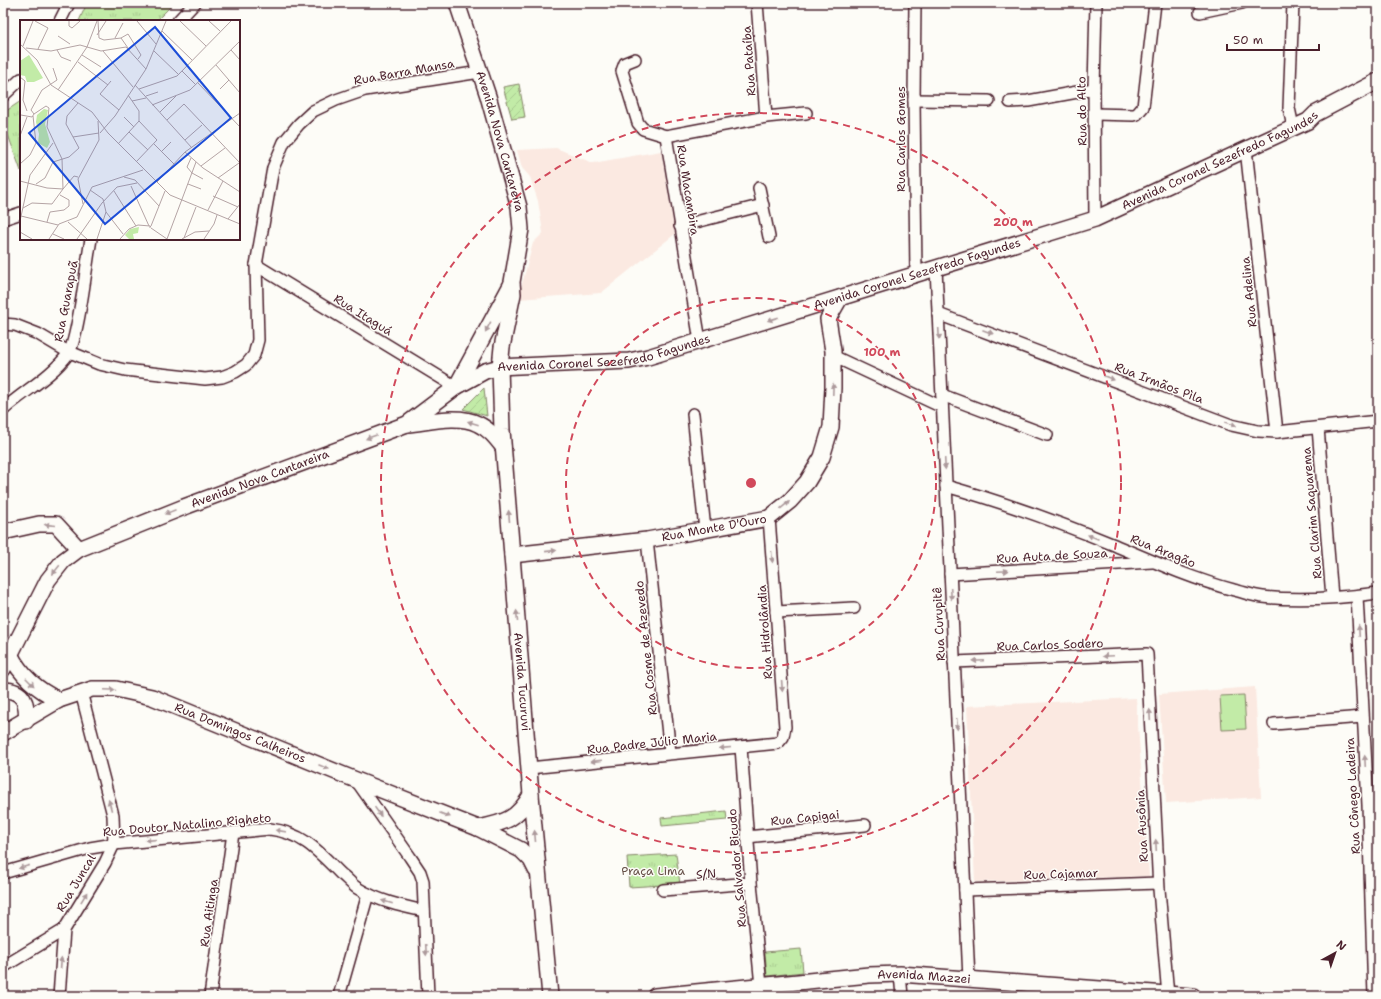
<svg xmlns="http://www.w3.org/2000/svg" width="1381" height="999" viewBox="0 0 1381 999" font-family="'Shantell Sans',sans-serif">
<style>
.built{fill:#fbe9e1}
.grass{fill:url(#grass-tufts);stroke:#868569}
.garden{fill:url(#garden-furrows);stroke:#868569}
.pitch{fill:#c2eba7;stroke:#868569}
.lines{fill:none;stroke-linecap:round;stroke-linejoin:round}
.street-casing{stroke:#4a1f2b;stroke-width:14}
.secondary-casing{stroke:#4a1f2b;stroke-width:18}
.street{stroke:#fdfcf7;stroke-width:11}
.secondary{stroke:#fdfcf7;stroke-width:15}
.oneway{fill:#ac999b}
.ring{fill:none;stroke:#d1495b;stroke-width:2;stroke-dasharray:7 5}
.labels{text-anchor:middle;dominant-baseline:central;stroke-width:3;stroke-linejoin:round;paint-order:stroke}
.street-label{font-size:12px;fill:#4a1f2b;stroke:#fdfcf7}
.park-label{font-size:12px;fill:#68524a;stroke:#fdfcf7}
.inset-road{fill:none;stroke:#b5a4a5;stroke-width:1}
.view{fill:#1d4ed8;fill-opacity:0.15;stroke:#1d4ed8;stroke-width:2}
.inset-edge{fill:none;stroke:#4a1f2b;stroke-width:2}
.centre{fill:#d1495b;stroke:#fdfcf7;stroke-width:2}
.ring-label{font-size:12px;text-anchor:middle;font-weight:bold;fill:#d1495b;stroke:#fdfcf7;stroke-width:3;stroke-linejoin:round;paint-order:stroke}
</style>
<defs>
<pattern id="grass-tufts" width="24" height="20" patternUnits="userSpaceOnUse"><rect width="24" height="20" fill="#c2eba7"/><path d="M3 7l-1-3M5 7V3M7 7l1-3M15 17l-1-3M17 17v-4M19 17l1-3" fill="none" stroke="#a8c990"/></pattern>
<pattern id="garden-furrows" width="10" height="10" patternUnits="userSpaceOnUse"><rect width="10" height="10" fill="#c2eba7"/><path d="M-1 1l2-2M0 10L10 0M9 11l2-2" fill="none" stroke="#a8c990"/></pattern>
</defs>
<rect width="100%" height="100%" fill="#fdfcf7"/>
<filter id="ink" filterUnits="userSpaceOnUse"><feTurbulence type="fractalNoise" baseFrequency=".025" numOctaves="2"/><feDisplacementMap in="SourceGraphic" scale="8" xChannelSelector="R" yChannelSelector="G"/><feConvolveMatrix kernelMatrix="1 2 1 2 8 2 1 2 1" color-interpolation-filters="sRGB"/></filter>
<g filter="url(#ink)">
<g class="built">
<polygon points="556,148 593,163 661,151 675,234 601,293 518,299 533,243 543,233 538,201 530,177 522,168 517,150"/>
<polygon points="1255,687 1261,797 1166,803 1159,694"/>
<polygon points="1136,698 1149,876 975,882 967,706"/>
</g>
<g class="grass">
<polygon points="87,3 174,3 156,21 79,21"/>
<polygon points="21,101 21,171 3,121 3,113"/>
<polygon points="726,811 727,820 662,826 661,818"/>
<polygon points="676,854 680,884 629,887 627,857"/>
<polygon points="801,949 803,972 767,976 765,952"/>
</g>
<g class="garden">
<polygon points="519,84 525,117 512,119 503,87"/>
<polygon points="484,388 487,416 463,409"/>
</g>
<polygon class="pitch" points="1244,695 1246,729 1222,730 1220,696"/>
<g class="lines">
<defs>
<g id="street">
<polyline points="757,3 766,117"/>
<polyline points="915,3 914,100 916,274"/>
<polyline points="1293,3 1289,108 1293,127"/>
<polyline points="1200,12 1242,3"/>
<polyline points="60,21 69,3"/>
<polyline points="178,21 195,3"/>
<polyline points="635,59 625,63 622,71 638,123 643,129 666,136"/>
<polyline points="3,96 21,79"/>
<polyline points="914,100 989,101"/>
<polyline points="1010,102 1028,101 1094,89"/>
<polyline points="1095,114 1133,115 1137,114 1143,107 1155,3"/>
<polyline points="1246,149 1277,432"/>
<polyline points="759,188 769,237"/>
<polyline points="3,219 21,213"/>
<polyline points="1095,219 1094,89 1096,3"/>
<polyline points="680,226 763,205"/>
<polyline points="256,265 456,387"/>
<polyline points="936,268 969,979"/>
<polyline points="938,314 1231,425 1258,431 1277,432 1378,421"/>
<polyline points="3,324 15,325 38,334 65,350 99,364 125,370 205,379 222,377 235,372 246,365 254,355 258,340 256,265 273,168 284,142 299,124 313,111 336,100 365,90 480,72"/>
<polyline points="700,341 666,136 766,117 806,113"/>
<polyline points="833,356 942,407"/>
<polyline points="942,395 1047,435"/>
<path d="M3,410c21,-19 48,-33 65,-56 10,-13 19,-94 23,-115"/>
<polyline points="693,414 705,530"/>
<polyline points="1318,428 1332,597"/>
<path d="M946,486c57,16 112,36 166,58 40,17 80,35 122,46 9,2 19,6 29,7 37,4 78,1 115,-4"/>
<polyline points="647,540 670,753"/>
<polyline points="950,574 1152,562"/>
<polyline points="1357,596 1368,805 1374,996"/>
<polyline points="776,612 854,608"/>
<polyline points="954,662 1147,654 1159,889 1168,996"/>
<polyline points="1274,724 1363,717"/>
<polyline points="741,747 751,883 761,986"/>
<polyline points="529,768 778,743 783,737 785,727 769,518"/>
<polyline points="356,780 410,857 420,872 423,881 428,996"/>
<polyline points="747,837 865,825"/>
<path d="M3,873l87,-25 24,-4 156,-15c33,4 48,22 71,45 6,4 11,11 16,14 21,13 44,18 67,23"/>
<polyline points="663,890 751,883"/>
<polyline points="965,890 1158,883"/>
<polyline points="3,967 64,930"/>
<polyline points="900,974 902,996"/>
<polyline points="59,996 64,930 105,863 114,844 113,815 81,692"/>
<polyline points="210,996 233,833"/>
<polyline points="339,996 368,894"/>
</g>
<g id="secondary">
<path id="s1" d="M457,3l31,93 31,111 2,22 -9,53 1,12 -11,53 -2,20 2,63 29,365 19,201"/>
<path id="s2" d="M456,387l29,-16 15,-4 129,-6 19,-4 447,-138 213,-98 7,-7 63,-33"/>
<path d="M408,424c21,-2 50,-10 70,0 11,5 18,14 25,23"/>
<polyline points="3,532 39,524 56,524 79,549"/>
<path id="s3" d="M512,555l135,-15 122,-22 21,-17 17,-19 15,-25 9,-30 2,-39v-37l-5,-32 12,-21"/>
<path d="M10,654c11,22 27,36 49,46"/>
<path id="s4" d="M3,669l45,-89 15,-19 16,-12 105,-42 223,-83 49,-37 55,-102"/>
<path d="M3,690c21,0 25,14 23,31"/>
<path id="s5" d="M3,733l56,-33 33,-11h24l36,8 204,83 122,48 43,22 10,10 5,10"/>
<path d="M478,828c27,-5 39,-9 53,-33"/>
<path id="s6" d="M655,996l214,-21 31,-1 293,22"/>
</g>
</defs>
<use href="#street" class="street-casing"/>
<use href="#secondary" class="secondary-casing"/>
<use href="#street" class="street"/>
<use href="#secondary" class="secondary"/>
</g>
<defs><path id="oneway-solid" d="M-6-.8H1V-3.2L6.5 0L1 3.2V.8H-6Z"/></defs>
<g class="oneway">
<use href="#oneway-solid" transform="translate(773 319) rotate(163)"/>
<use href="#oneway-solid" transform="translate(488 327) rotate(118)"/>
<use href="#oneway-solid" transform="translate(988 332) rotate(21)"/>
<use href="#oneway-solid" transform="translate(939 334) rotate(87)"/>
<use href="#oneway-solid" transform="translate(1109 378) rotate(21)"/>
<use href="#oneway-solid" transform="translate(833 389) rotate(-88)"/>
<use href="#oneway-solid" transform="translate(473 423) rotate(-162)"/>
<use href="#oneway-solid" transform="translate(1231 424) rotate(18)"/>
<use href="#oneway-solid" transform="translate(371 437) rotate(160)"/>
<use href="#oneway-solid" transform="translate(945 464) rotate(87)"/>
<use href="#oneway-solid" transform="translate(785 505) rotate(-39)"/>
<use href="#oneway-solid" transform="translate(170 512) rotate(158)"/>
<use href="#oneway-solid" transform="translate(509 516) rotate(-95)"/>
<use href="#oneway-solid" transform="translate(50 525) rotate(-175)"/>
<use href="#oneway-solid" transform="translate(1093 537) rotate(-158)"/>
<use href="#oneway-solid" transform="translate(551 551) rotate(-6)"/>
<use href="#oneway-solid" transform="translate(772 557) rotate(85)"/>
<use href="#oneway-solid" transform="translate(56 570) rotate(129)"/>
<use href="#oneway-solid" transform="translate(1003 571) rotate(-3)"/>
<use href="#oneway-solid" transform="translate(951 594) rotate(87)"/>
<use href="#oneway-solid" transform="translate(517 616) rotate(-95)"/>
<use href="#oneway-solid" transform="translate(1359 631) rotate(-93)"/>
<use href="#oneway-solid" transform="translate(1108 656) rotate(178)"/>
<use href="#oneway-solid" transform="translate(978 661) rotate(178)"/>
<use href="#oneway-solid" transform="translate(30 682) rotate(45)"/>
<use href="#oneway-solid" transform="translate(782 686) rotate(86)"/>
<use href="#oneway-solid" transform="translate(110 690) rotate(2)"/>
<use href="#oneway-solid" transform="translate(1150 715) rotate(-93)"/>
<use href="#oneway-solid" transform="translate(957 724) rotate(87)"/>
<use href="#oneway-solid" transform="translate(725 748) rotate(175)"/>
<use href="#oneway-solid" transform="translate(596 761) rotate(174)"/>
<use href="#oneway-solid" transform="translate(1365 761) rotate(-93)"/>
<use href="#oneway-solid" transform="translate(324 767) rotate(22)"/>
<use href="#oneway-solid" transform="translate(110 805) rotate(-105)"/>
<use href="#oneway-solid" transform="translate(378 812) rotate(55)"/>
<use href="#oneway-solid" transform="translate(445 815) rotate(21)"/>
<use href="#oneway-solid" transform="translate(281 831) rotate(-171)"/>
<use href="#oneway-solid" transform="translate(535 836) rotate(-95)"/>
<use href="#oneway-solid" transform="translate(151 840) rotate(175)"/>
<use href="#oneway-solid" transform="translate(1156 845) rotate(-93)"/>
<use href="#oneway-solid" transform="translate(24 867) rotate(164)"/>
<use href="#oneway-solid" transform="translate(84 897) rotate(-59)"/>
<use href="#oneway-solid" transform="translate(387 902) rotate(-164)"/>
<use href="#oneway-solid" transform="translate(426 950) rotate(87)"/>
<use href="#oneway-solid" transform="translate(61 963) rotate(-86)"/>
</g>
</g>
<g class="ring">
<circle cx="751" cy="483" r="185"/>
<circle cx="751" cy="483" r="370"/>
</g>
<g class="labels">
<g class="street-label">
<text transform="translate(749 61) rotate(-94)">Rua Pataíba</text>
<text transform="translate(404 72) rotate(-10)">Rua Barra Mansa</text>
<text transform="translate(1082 111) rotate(-91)">Rua do Alto</text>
<text transform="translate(901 139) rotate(-90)">Rua Carlos Gomes</text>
<text stroke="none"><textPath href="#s1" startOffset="145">Avenida Nova Cantareira</textPath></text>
<text stroke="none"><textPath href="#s2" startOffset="803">Avenida Coronel Sezefredo Fagundes</textPath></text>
<text transform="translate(688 190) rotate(81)">Rua Macambira</text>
<text stroke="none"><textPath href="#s2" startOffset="479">Avenida Coronel Sezefredo Fagundes</textPath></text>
<text transform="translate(1249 292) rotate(-96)">Rua Adelina</text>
<text transform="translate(66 301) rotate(-79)">Rua Guarapuã</text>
<text transform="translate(363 315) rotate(32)">Rua Itaguá</text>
<text stroke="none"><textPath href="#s2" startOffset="154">Avenida Coronel Sezefredo Fagundes</textPath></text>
<text transform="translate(1159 383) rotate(21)">Rua Irmãos Pìla</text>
<text stroke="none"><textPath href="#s4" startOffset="338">Avenida Nova Cantareira</textPath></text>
<text transform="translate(1312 513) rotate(-95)">Rua Clarim Saquarema</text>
<text stroke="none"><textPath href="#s3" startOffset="204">Rua Monte D'Ouro</textPath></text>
<text transform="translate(1163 551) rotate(22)">Rua Aragão</text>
<text transform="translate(1052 556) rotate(-3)">Rua Auta de Souza</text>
<text transform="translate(939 624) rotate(-93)">Rua Curupitê</text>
<text transform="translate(765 632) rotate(-94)">Rua Hidrolândia</text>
<text transform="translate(1050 645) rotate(-2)">Rua Carlos Sodero</text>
<text transform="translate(646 648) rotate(-96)">Rua Cosme de Azevedo</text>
<text stroke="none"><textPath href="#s1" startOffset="691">Avenida Tucuruvi</textPath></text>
<text stroke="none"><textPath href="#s5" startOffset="256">Rua Domingos Calheiros</textPath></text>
<text transform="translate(652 743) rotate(-6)">Rua Padre Júlio Maria</text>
<text transform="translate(1353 796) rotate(-93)">Rua Cônego Ladeira</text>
<text transform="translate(805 818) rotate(-6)">Rua Capigai</text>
<text transform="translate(187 825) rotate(-5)">Rua Doutor Natalino Righeto</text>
<text transform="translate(1142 826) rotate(-93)">Rua Ausônia</text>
<text transform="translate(737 868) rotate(-95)">Rua Salvador Bicudo</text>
<text transform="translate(706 874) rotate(-4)">S/N</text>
<text transform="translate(1061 874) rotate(-2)">Rua Cajamar</text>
<text transform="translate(76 883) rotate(-59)">Rua Juncal</text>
<text transform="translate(209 913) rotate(-82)">Rua Aitinga</text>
<text stroke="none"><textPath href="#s6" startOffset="270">Avenida Mazzei</textPath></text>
</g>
<g class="park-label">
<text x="653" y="871">Praça Lima</text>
</g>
</g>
<g transform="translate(20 20)">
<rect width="220" height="220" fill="#fdfcf7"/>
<path d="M9,35l14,23 -9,4h-7l-2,-6 -5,-1v-14zM24,89l4,1 -3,14 5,18 -3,6 -9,-5 1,-9 -3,-12 1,-7z" fill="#c2eba7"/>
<path d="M119,207l-1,6 -5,1 1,5h-5l-4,-4 5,-6z" fill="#c2eba7"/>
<path class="inset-road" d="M15,1l13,7 -10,21M49,1v5l3,2 8,-7M78,1l1,17 5,2 17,-2 7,10M117,1l19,23M160,1l26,25M189,1l11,10M142,11l30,29M77,15l9,-14M38,16l12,8M95,18l8,-15M101,18l7,-4 13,21 -3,4M0,24l17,16 14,25 41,27 16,21 62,62 70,29M3,26l10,-25M6,28l25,3 29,-6 21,6 25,-4 20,22M37,30l4,7 10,4M211,30l9,10M83,31l30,36M134,31l24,23M62,35l19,12M58,42l30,23M196,45l24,28M162,51l14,14M0,57l5,4 -2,19 4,11M91,61l-11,13 19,16M178,63l42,44M115,65l57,63M119,69l38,-13 54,-55M200,69l9,-9M38,70l29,-43 10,-26M126,76l12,-4M112,81l14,-3M132,85l38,-15 50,-49M11,90l11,-20 15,-10 -4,-12M140,92l16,-16M1,95l11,2 2,-3 -3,-4M104,97l10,10M147,100l17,-16 56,59M109,112l19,18M80,113l15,-17 31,-47 20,-48M0,116l7,-19M53,117l26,-4M165,120l17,-15M98,124l21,-23v-10l-11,-16M134,124l20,20M141,132l10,-10M165,132l18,16 37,24M171,138l-4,9 5,6M116,142l21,-22 -18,-19M0,144l10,-9 6,-12 -3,-27M181,146l24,-18M172,153l11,6M104,157l11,3 24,26M198,158l21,-15M0,161l27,7 16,1 11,-13 4,1M137,162l28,-30 55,-39M16,164l9,-6 8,-16 16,-5 10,-9 -13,-24 1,-8 11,-13M168,164l13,5M111,166l18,40M70,170l13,9 3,13 17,22M94,171l22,35M193,176l25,11M63,184l-5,-25 21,-39 -1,-19M3,188l9,-5 20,1 11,-15 -1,-30 -15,-32 2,-19 -3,-2 -12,8M188,190l15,-29M1,196l37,9M208,199l12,-15M0,201l10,-46 23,-32M27,202l3,-10 14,-2 5,-4v-6l-9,-5M48,202l19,17M131,206l14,-35M131,208l16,11M0,212l12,7M33,214l11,5M164,218l12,-31M29,219l10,-15 18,-7 15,-30 51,-17M57,219l25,-36 15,-16 20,-4M77,219l9,-27M100,219l9,-10 9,-4 12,1 1,1h-2M147,219l29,-77M162,219l13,-7 14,-1M184,219l10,-15 3,-9"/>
<path class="view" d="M135,7l76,91 -126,106 -76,-91z"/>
<rect width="220" height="220" class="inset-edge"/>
</g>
<circle cx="751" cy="483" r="6" class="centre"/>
<g class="ring-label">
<text x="1013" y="226">200 m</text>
<text x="882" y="356">100 m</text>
</g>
<rect width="1381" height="999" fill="none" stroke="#fdfcf7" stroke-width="16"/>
<rect x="8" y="8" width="1365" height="983" fill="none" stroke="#4a1f2b" stroke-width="1.5" filter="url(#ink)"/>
<g transform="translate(1335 953) rotate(40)" stroke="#fdfcf7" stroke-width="3" paint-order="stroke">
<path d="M0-3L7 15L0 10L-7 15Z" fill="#4a1f2b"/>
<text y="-6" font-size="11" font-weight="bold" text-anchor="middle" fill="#4a1f2b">N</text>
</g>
<path d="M1227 44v6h92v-6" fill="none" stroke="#4a1f2b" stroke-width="2"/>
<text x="1233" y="44" font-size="12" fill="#4a1f2b" stroke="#fdfcf7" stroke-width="3" paint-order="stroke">50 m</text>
</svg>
